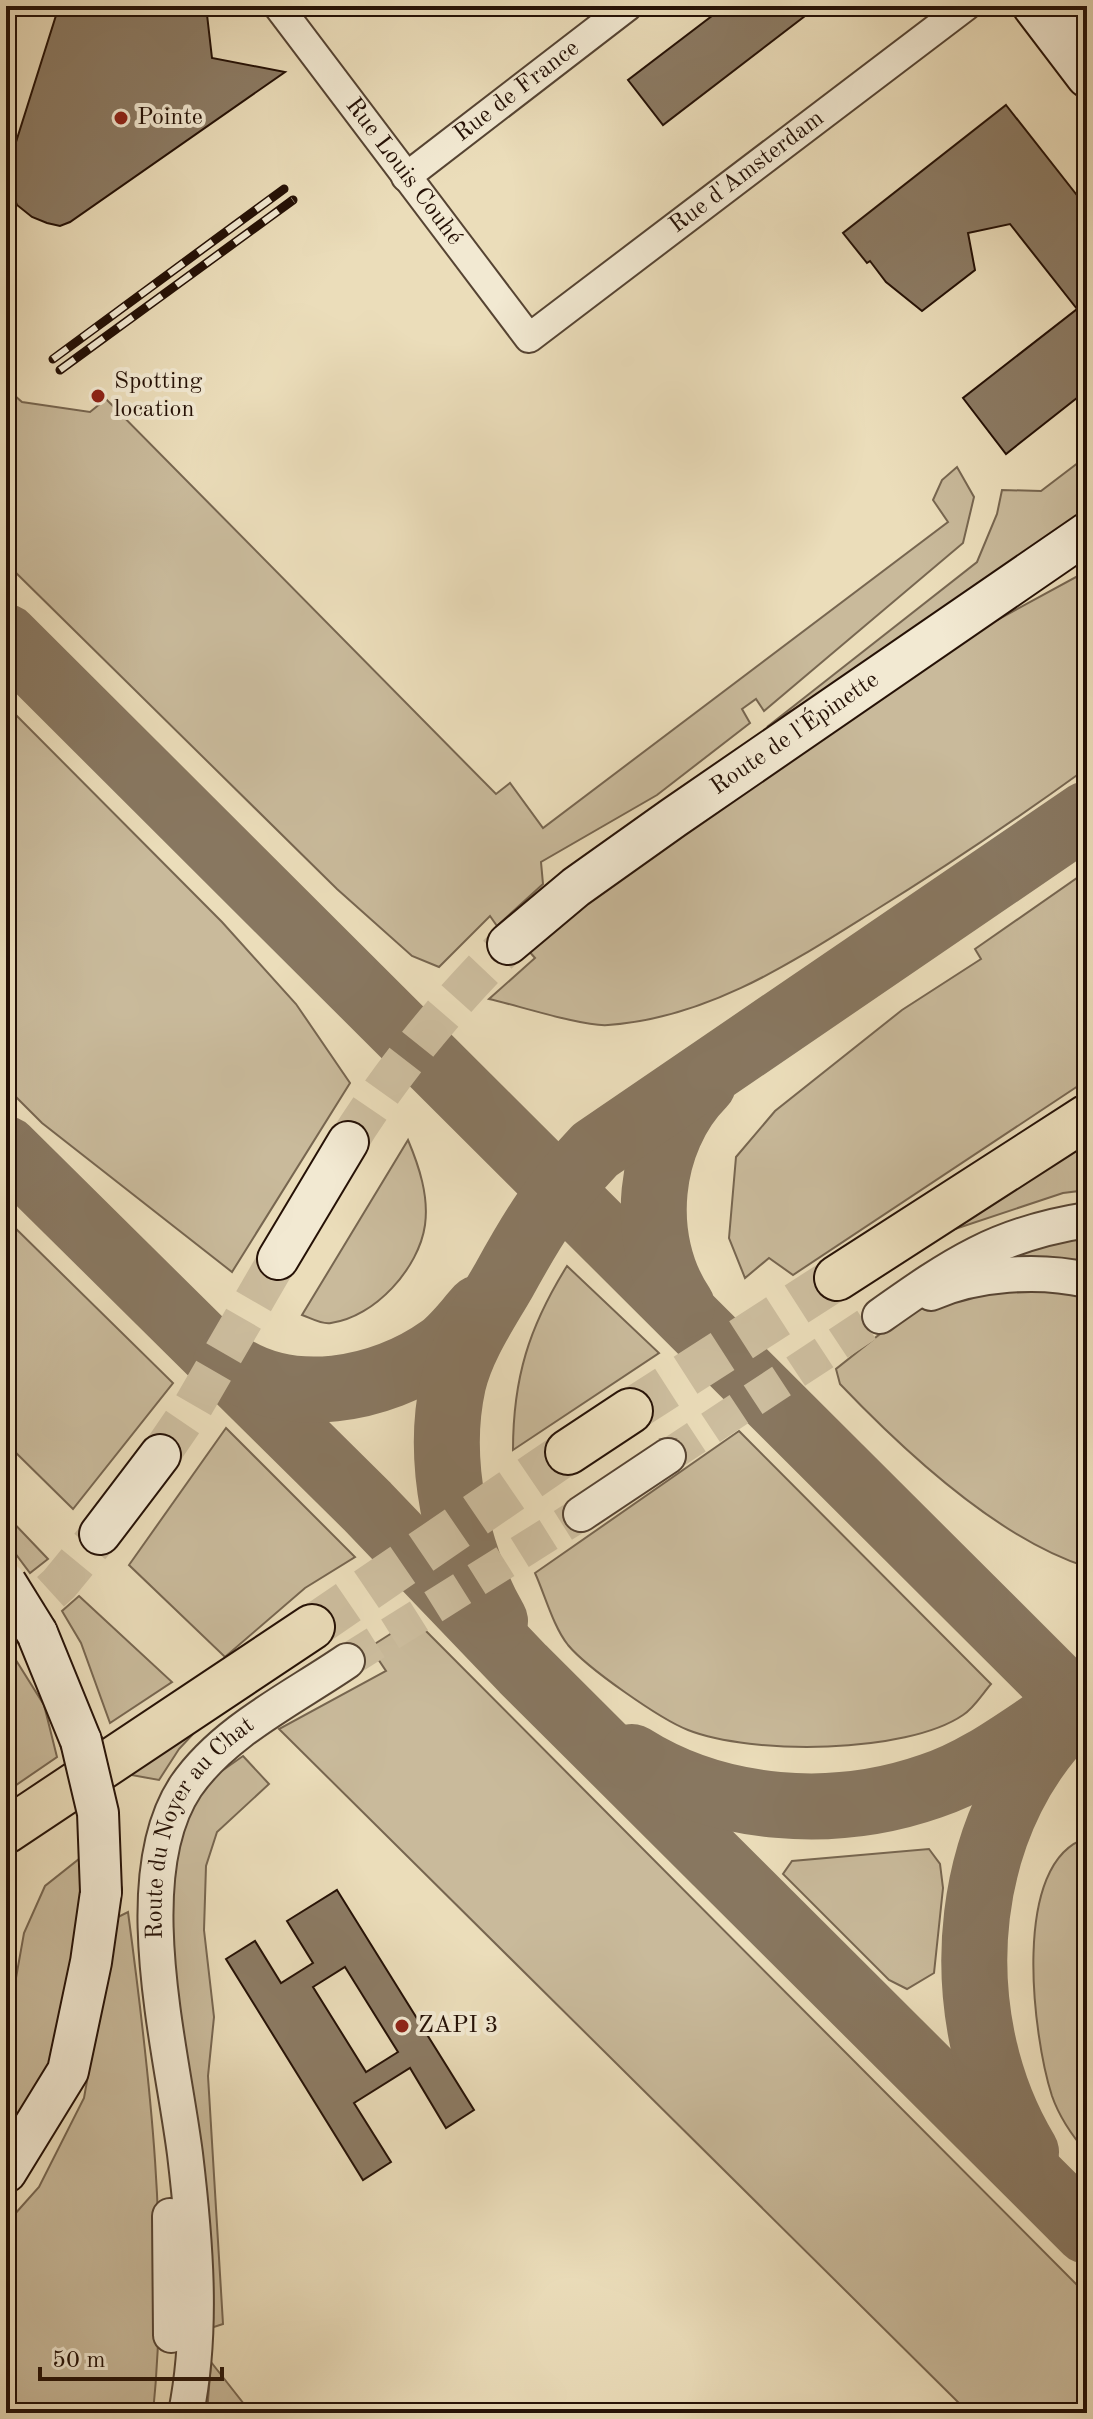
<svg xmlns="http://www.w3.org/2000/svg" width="1093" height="2419" viewBox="0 0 1093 2419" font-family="'Old Standard TT',serif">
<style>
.green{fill:#c9ba9b;stroke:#776650;stroke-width:2}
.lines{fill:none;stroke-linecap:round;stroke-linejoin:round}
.taxiway{stroke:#887760;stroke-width:66}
.building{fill:#8c7b64;stroke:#251106;stroke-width:2;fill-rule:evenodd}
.tertiary-tunnel{stroke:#cdbe9f;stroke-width:34;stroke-dasharray:34 17;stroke-linecap:butt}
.secondary-tunnel{stroke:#cdbe9f;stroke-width:40;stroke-dasharray:40 20;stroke-linecap:butt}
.primary-tunnel{stroke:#cdbe9f;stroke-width:44;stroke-dasharray:44 22;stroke-linecap:butt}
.minor-casing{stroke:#564433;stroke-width:32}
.tertiary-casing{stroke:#564433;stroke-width:38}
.secondary-casing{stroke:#251106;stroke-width:44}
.primary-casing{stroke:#251106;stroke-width:48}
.minor{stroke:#f2e9d2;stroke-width:28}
.tertiary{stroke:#f2e9d2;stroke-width:34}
.secondary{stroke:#f2e9d2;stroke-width:40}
.primary{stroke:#ebddba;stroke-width:44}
.rail-casing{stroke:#251106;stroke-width:9}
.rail{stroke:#f2e9d2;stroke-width:6;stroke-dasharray:18;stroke-linecap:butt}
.secondary-bridge-casing{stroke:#251106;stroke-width:44;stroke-linecap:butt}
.secondary-bridge{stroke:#f2e9d2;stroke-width:40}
.poi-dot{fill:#8f2418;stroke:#f2e9d2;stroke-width:3}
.labels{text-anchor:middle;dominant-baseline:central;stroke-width:8;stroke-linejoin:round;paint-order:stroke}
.street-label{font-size:24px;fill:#251106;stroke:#f2e9d2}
.poi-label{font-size:24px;fill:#251106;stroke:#f2e9d2;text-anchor:start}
</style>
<rect width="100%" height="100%" fill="#ebddba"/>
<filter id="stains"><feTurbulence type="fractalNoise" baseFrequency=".0025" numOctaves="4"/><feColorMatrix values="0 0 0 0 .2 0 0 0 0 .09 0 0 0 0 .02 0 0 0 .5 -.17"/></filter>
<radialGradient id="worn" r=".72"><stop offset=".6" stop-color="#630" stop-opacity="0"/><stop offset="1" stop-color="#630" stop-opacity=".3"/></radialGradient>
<g class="green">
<polygon points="6,388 22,402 90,412 106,399 496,794 510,783 543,828 948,522 933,500 942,480 957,467 974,497 963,543 764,711 756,699 742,709 750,723 657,795 541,862 543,884 497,926 490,916 439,967 412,956 337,889 6,563"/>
<polygon points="1087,456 1087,509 1059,535 767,727 977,562 997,514 1002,490 1041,491"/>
<path d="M1087,571v197c-69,50 -140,98 -213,143 -83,52 -166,107 -266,114 -24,2 -92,-20 -119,-26l46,-41 -8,-9 33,-22 14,-23 370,-255z"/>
<polygon points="6,705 222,922 296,1004 350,1083 232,1272 42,1123 6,1087"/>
<polygon points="1087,871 1087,1080 793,1275 769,1258 745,1278 729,1238 736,1157 775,1111 902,1010 981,959 975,949"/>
<path d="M408,1140c11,26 21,56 17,85 -6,43 -50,92 -94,98 -9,2 -20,-5 -29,-8z"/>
<polygon points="1087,1140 1087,1190 1063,1193 949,1231"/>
<polygon points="6,1219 173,1383 73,1509 6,1443"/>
<polygon points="1087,1227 1087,1265 976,1263"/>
<path d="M567,1266l92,87 -146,97c0,-72 16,-123 54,-184z"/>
<path d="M1040,1283l47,10v274c-89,-28 -183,-116 -247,-183l-4,-15 68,-54 61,-23z"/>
<polygon points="226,1428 355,1557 305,1588 225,1657 129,1565"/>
<path d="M739,1431l252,253c-8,9 -17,24 -28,31 -57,39 -212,40 -275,15 -28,-11 -101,-62 -120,-85 -15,-19 -23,-50 -33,-72z"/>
<polygon points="6,1515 48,1559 30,1573 6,1541"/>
<polygon points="79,1596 172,1682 110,1723 81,1643 62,1611"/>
<polygon points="414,1619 1087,2295 1087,2413 969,2413 279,1729 386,1671 370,1647"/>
<polygon points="14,1657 44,1705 57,1757 6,1792 6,1663"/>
<polygon points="207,1719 179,1749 159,1780 126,1774"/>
<polygon points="243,1756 269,1784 217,1832 206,1866 204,1930 214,2017 208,2076 223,2324 211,2328 166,1898 186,1811 206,1782"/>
<path d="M1087,1838v315c-13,-15 -28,-37 -35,-57 -19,-59 -42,-235 35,-258z"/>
<polygon points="929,1849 940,1864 943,1888 934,1973 907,1989 889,1980 783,1874 792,1861"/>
<polygon points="79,1859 82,1887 80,1947 52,2064 6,2162 6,2034 24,1933 45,1886"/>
<path d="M128,1912c22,165 42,335 25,501h-147v-189l33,-37 45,-89 32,-180z"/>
<polygon points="211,2362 251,2413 207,2413"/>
</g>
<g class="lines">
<g class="taxiway">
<polyline points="6,637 1087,1715"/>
<polyline points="6,1149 367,1506 523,1669 1087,2231"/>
<path d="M682,1306c-45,-66 -35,-166 21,-222"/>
<path d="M226,1363c63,45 155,28 215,-15 14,-10 26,-27 38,-40"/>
<path d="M495,1621c-39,-68 -59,-160 -42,-237 9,-38 32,-71 51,-104 28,-51 50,-87 91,-130l492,-336"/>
<path d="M632,1757c87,55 202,63 299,29 46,-15 86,-46 126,-72"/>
<path d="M1026,2152c-84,-139 -67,-343 61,-451"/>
</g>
</g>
<g class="building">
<polygon points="59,6 206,6 212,58 285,72 70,222 60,226 47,223 32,217 17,205 10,186 10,174 16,142"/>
<polygon points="725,6 818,6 663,125 628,80"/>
<polygon points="1006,105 1087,208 1087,390 1006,454 963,398 1077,309 1010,224 968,233 975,270 922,311 886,282 870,261 867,263 843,233"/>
<path d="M337,1890l137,220 -28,18 -36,-60 -56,35 37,59 -28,18 -137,-221 29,-18 26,42 32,-20 -26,-42zM345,1967l53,85 -32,20 -53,-85z"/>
</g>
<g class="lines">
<g class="tertiary-tunnel">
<polyline points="668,1456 880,1316"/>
<polyline points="347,1661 581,1514"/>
</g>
<g class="secondary-tunnel">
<path d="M348,1142c46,-73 99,-137 160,-198"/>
<polyline points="160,1455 192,1408 278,1259"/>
<polyline points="6,1632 59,1584 100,1534"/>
</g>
<g class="primary-tunnel">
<polyline points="630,1411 837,1278"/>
<polyline points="312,1627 568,1452"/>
</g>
<defs>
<g id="minor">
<path id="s1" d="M278,6l251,332 437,-332"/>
<path id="s2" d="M406,177l222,-171"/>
</g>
<g id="tertiary">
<path d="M931,1293c45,-20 108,-24 156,-13"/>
<path d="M880,1316c72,-51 117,-82 207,-96"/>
<polyline points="581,1514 668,1456"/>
<polyline points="170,2216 171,2335"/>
<path id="s3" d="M186,2413c17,-84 9,-175 -1,-259 -13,-103 -60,-277 1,-368 38,-55 107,-88 161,-125"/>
</g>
<g id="secondary">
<polyline points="1033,6 1087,77"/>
<polyline points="1073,6 1087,24"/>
<path id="s4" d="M508,944l68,-57 97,-69 414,-285"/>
<polyline points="278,1259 348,1142"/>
<polyline points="100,1534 160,1455"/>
<polyline points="37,1633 81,1741"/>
<polyline points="6,2172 68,2071 91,1962 101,1892"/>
</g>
<g id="primary">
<polyline points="837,1278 1087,1117"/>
<polyline points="568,1452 630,1411"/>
<polyline points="6,1831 312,1627"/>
</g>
</defs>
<use href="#minor" class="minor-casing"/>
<use href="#tertiary" class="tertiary-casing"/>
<use href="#secondary" class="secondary-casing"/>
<use href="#primary" class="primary-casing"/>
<use href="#minor" class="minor"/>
<use href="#tertiary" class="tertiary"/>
<use href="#secondary" class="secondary"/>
<use href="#primary" class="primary"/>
<defs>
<g id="rail">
<polyline points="53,359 284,189"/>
<polyline points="60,370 293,200"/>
</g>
</defs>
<use href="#rail" class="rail-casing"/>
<use href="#rail" class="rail"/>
<defs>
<g id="secondary-bridge">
<polyline points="6,1583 37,1633"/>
<polyline points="81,1741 98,1813 101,1892"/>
</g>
</defs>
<use href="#secondary-bridge" class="secondary-bridge-casing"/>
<use href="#secondary-bridge" class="secondary-bridge"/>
</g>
<g class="poi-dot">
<circle cx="121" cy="118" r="8"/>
<circle cx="98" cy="396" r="8"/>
<circle cx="402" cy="2026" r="8"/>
</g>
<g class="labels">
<g class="street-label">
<text stroke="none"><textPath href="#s2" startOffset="140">Rue de France</textPath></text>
<text stroke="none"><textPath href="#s1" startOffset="208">Rue Louis Couhé</textPath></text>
<text stroke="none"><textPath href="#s1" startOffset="690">Rue d'Amsterdam</textPath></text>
<text stroke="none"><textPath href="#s4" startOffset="356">Route de l'Épinette</textPath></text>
<text stroke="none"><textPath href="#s3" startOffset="602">Route du Noyer au Chat</textPath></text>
</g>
<g class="poi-label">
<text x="137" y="118">Pointe</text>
<text x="114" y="382">Spotting<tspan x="114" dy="28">location</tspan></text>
<text x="418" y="2026">ZAPI 3</text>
</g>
</g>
<rect width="1093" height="2419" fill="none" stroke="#ebddba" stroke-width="32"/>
<rect x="8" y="8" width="1077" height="2403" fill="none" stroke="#251106" stroke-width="4"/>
<rect x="16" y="16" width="1061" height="2387" fill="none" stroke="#251106" stroke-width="2"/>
<path d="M40 2367v12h182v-12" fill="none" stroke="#251106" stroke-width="4"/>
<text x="52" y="2367" font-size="24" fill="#251106" stroke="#f2e9d2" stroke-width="6" paint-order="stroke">50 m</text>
<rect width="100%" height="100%" filter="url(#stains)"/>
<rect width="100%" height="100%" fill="url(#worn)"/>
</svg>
